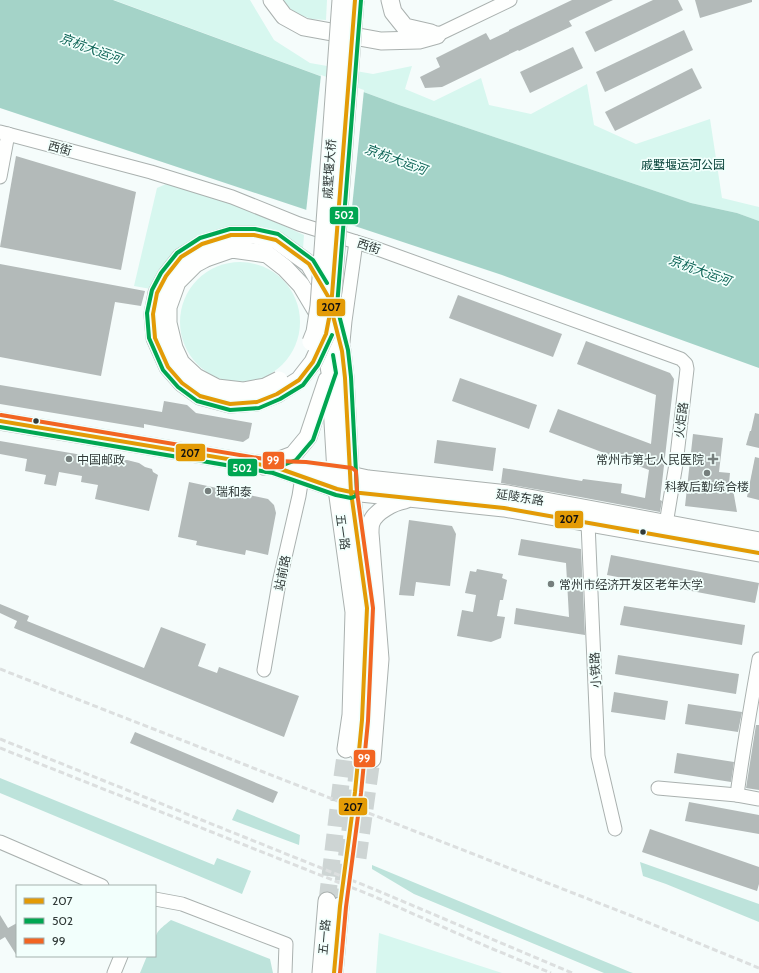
<svg xmlns="http://www.w3.org/2000/svg" width="759" height="973" viewBox="0 0 759 973" font-family="Cabin,'Noto Sans SC',sans-serif">
<style>
.green{fill:#d7f7ef}
.forest{fill:#bde3db}
.water{fill:#a4d3c8}
.pier{fill:#f5fcfb}
.building{fill:#b3bab9}
.lines{fill:none;stroke-linecap:round;stroke-linejoin:round}
.major-tunnel{stroke:#ced5d4;stroke-width:17;stroke-dasharray:17 8;stroke-linecap:butt}
.minor-casing{stroke:#aab1af;stroke-width:15}
.major-casing{stroke:#aab1af;stroke-width:19}
.minor{stroke:#fefffe;stroke-width:13}
.major{stroke:#fefffe;stroke-width:17}
.rail{stroke:#dcdfdf;stroke-width:3;stroke-dasharray:6 3;stroke-linecap:butt}
.major-bridge-casing{stroke:#aab1af;stroke-width:19;stroke-linecap:butt}
.major-bridge{stroke:#fefffe;stroke-width:17}
.bus-1-casing{stroke:#f2fffc;stroke-width:7}
.bus-2-casing{stroke:#f2fffc;stroke-width:7}
.bus-3-casing{stroke:#f2fffc;stroke-width:7}
.bus-1{stroke:#e39b06;stroke-width:4}
.bus-2{stroke:#00a651;stroke-width:4}
.bus-3{stroke:#f26522;stroke-width:4}
.bus-dot{fill:#323b39;stroke:#f2fffc;stroke-width:1.5}
.poi-dot{fill:#767f7d;stroke:#f2fffc;stroke-width:1.5}
.labels{text-anchor:middle;dominant-baseline:central;stroke-width:3.5;stroke-linejoin:round;paint-order:stroke}
.street-label{font-size:12px;fill:#323b39;stroke:#f2fffc}
.park-label{font-size:12px;fill:#074339;stroke:#f2fffc}
.poi-label{font-size:12px;fill:#323b39;stroke:#f2fffc;text-anchor:start}
.water-label{font-size:13px;font-style:italic;fill:#0e6557;stroke:#f2fffc}
.line-badge{stroke:#f2fffc;stroke-width:1.5}
.badge-label{font-size:11px;text-anchor:middle;font-weight:bold;fill:#fff}
.pale-badge-label{font-size:11px;text-anchor:middle;font-weight:bold;fill:#111}
</style>
<rect width="100%" height="100%" fill="#f5fcfb"/>
<g class="green">
<polygon points="114,0 250,0 274,40 310,63 373,74 412,66 405,89 434,101 481,78 489,105 531,114 587,84 594,125 636,144 710,119 722,198 759,207 759,221 737,213 691,203 399,105"/>
<polygon points="281,0 327,0 326,20 311,19 295,13"/>
<polygon points="166,184 234,203 304,235 303,249 272,232 244,227 213,231 185,245 151,289 134,286 157,188"/>
<circle cx="240" cy="322" r="60"/>
<polygon points="379,933 502,973 376,973"/>
</g>
<g class="forest">
<polygon points="0,778 214,865 217,858 251,871 242,894 0,793"/>
<polygon points="237,809 300,835 299,845 232,820"/>
<polygon points="640,862 759,904 759,922 666,884 643,876"/>
<polygon points="372,865 630,972 633,973 604,973 414,894 372,869"/>
<path d="M171,920l99,39 3,14h-133l7,-17h8c0,-22 -2,-22 16,-36z"/>
</g>
<polygon class="water" points="0,0 113,0 399,105 691,203 737,213 759,221 759,368 502,275 0,108"/>
<polygon class="pier" points="321,75 364,90 350,227 306,212"/>
<g class="building">
<polygon points="572,0 613,0 569,21 572,26 519,51 518,50 442,87 425,88 420,77 440,67 436,58 486,33 490,40 509,31 509,30"/>
<polygon points="653,0 678,0 683,10 595,52 585,32"/>
<polygon points="695,0 752,0 752,2 700,18"/>
<polygon points="684,30 693,50 605,92 596,72"/>
<polygon points="573,47 583,68 530,93 520,72"/>
<polygon points="692,68 702,88 615,131 605,112"/>
<polygon points="16,156 136,192 121,270 0,247"/>
<polygon points="0,264 145,291 141,306 115,302 101,376 0,357"/>
<polygon points="458,295 562,334 553,357 449,318"/>
<polygon points="586,341 670,373 674,379 660,500 662,501 660,512 580,497 501,483 503,468 582,481 583,479 622,484 621,493 645,498 649,470 549,432 558,409 651,444 656,395 577,364"/>
<polygon points="460,378 537,405 529,429 452,401"/>
<polygon points="0,385 162,412 164,401 187,405 196,413 252,423 249,438 243,442 144,424 144,428 0,404"/>
<polygon points="755,413 759,414 759,448 746,445 750,431 751,431"/>
<polygon points="693,434 723,438 719,472 730,473 729,483 732,484 737,512 685,506"/>
<polygon points="437,440 496,448 493,471 434,463"/>
<polygon points="0,441 100,458 98,466 112,461 120,461 127,460 139,463 145,467 152,469 153,472 158,475 149,511 95,499 98,485 81,482 82,476 59,472 56,486 44,484 46,475 25,471 27,459 0,454"/>
<polygon points="755,457 759,458 759,500 747,497"/>
<polygon points="189,482 268,499 274,505 276,513 268,555 246,550 245,555 196,545 197,541 178,537"/>
<polygon points="409,520 452,526 456,534 450,586 416,582 414,596 399,595"/>
<polygon points="521,539 581,549 585,635 514,624 516,608 569,617 566,563 518,555"/>
<polygon points="611,555 759,583 755,603 607,575"/>
<polygon points="477,569 503,574 502,578 507,580 503,600 500,600 497,616 505,617 501,638 491,642 457,636 462,610 473,612 476,595 465,593 470,571 476,572"/>
<polygon points="0,604 29,616 27,621 144,668 161,627 206,644 198,666 217,673 219,667 299,696 284,737 14,628 17,621 0,613"/>
<polygon points="624,606 745,625 742,645 620,625"/>
<polygon points="618,655 739,674 736,694 615,674"/>
<polygon points="614,692 668,701 665,720 611,712"/>
<polygon points="688,704 742,712 738,732 685,724"/>
<polygon points="756,725 759,725 759,790 746,788"/>
<polygon points="135,732 278,792 273,803 130,743"/>
<polygon points="677,753 734,762 731,782 674,773"/>
<polygon points="689,802 759,815 759,834 685,821"/>
<polygon points="650,829 759,867 759,884 757,891 642,852"/>
<polygon points="0,915 8,928 17,923 17,956 5,937 0,940"/>
</g>
<g class="lines">
<g class="major-tunnel">
<polyline points="358,858 372,759"/>
<polyline points="327,901 341,784 346,749"/>
<polyline points="340,906 355,792 359,753"/>
</g>
<defs>
<g id="minor">
<polyline points="437,35 510,0"/>
<polyline points="0,132 151,172 232,197 299,224 375,248 681,359 686,364 687,369 676,464 666,524"/>
<polyline points="0,177 8,134"/>
<polyline points="343,342 345,321 356,242"/>
<polyline points="589,515 588,523 598,756 615,829"/>
<path d="M759,659c-8,45 -16,90 -22,136l22,4"/>
<polyline points="264,670 279,583 299,496 302,477"/>
<polyline points="658,788 737,795"/>
<polyline points="0,842 102,886"/>
<polyline points="155,899 182,904 286,944 285,973"/>
<polyline points="114,973 121,956"/>
</g>
<g id="major">
<polyline points="272,0 284,16 304,27 381,41 419,40 437,35"/>
<polyline points="390,0 393,12 405,27 431,33"/>
<polyline points="202,244 231,235 254,235 276,240 309,264 329,298 342,351 345,378 351,492 367,608 362,720 359,753"/>
<polyline points="206,258 232,249 267,254 285,268 301,285 317,312 326,350 330,372 337,489 354,612 351,715 346,749"/>
<polyline points="0,421 275,467 337,489 351,492 504,508 759,553"/>
<polyline points="264,466 293,455 308,437 327,380"/>
<polyline points="295,468 336,472 368,479 508,494 759,541"/>
<path d="M372,759l8,-100 -10,-126c0,-3 0,-7 1,-10 4,-12 23,-21 34,-23"/>
<polyline points="321,973 327,901"/>
<polyline points="334,973 340,906"/>
</g>
</defs>
<use href="#minor" class="minor-casing"/>
<use href="#major" class="major-casing"/>
<use href="#minor" class="minor"/>
<use href="#major" class="major"/>
<g class="rail">
<polyline points="0,669 637,918 759,968"/>
<polyline points="0,739 376,890 572,973"/>
<polyline points="0,748 373,896 488,947 551,973"/>
</g>
<defs>
<g id="major-bridge">
<polyline points="202,244 181,257 166,276 157,293 153,314 155,338 168,367 182,383 200,396 230,404 257,402 277,394 299,380 313,362 326,334 331,313 355,0"/>
<polyline points="206,258 195,264 177,282 168,307 168,323 174,348 181,363 196,377 217,388 243,391 265,387 279,380"/>
<polyline points="311,342 315,332 319,306 341,0"/>
</g>
</defs>
<use href="#major-bridge" class="major-bridge-casing"/>
<use href="#major-bridge" class="major-bridge"/>
<defs>
<g id="bus-1">
<polygon points="231,235 254,235 276,240 309,264 329,298 331,308 326,334 313,362 299,380 277,394 257,402 230,404 200,396 182,383 168,367 155,338 153,314 157,293 166,276 181,257 202,244"/>
<polyline points="331,308 342,351 345,378 351,492 367,608 362,720 355,792 340,906 334,973"/>
<polyline points="331,308 355,0"/>
<polyline points="0,421 275,467 337,489 351,492 504,508 759,553"/>
</g>
<g id="bus-2">
<polyline points="327,283 313,260 278,234 255,229 230,229 200,238 177,253 161,273 152,290 147,313 149,338 163,370 178,387 197,401 230,410 259,408 280,399 303,385 318,365 332,335"/>
<polyline points="0,427 273,473 336,495 351,498 356,496 357,492 351,377 348,350 337,307 361,0"/>
<polyline points="266,472 296,460 313,440 336,373 333,355"/>
</g>
<polyline id="bus-3" points="1,415 276,461 306,462 352,468 356,471 357,492 373,608 368,721 361,793 346,907 340,973"/>
</defs>
<use href="#bus-1" class="bus-1-casing"/>
<use href="#bus-2" class="bus-2-casing"/>
<use href="#bus-3" class="bus-3-casing"/>
<use href="#bus-1" class="bus-1"/>
<use href="#bus-2" class="bus-2"/>
<use href="#bus-3" class="bus-3"/>
</g>
<g class="bus-dot">
<circle cx="36" cy="421" r="3.5"/>
<circle cx="643" cy="532" r="3.5"/>
</g>
<g class="poi-dot">
<circle cx="69" cy="459" r="4"/>
<path d="M711 453h4v4h4v4h-4v4h-4v-4h-4v-4h4z"/>
<circle cx="707" cy="473" r="4"/>
<circle cx="208" cy="491" r="4"/>
<circle cx="551" cy="584" r="4"/>
</g>
<g class="labels">
<g class="street-label">
<text transform="translate(60 148) rotate(15)">西街</text>
<text transform="translate(329 169) rotate(-86)">戚墅堰大桥</text>
<text transform="translate(369 246) rotate(18)">西街</text>
<text transform="translate(681 420) rotate(-83)">火炬路</text>
<text transform="translate(520 497) rotate(9)">延陵东路</text>
<text transform="translate(343 532) rotate(82)">五一路</text>
<text transform="translate(282 573) rotate(-78)">站前路</text>
<text transform="translate(595 670) rotate(-93)">小铁路</text>
<text transform="translate(324 937) rotate(-85)">五一路</text>
</g>
<g class="park-label">
<text x="683" y="164">戚墅堰运河公园</text>
</g>
<g class="poi-label">
<text x="77" y="459">中国邮政</text>
<text x="704" y="459" text-anchor="end">常州市第七人民医院</text>
<text x="707" y="486" text-anchor="middle">科教后勤综合楼</text>
<text x="216" y="491">瑞和泰</text>
<text x="559" y="584">常州市经济开发区老年大学</text>
</g>
<g class="water-label">
<text transform="translate(91 48) rotate(20)">京杭大运河</text>
<text transform="translate(396 159) rotate(20)">京杭大运河</text>
<text transform="translate(700 270) rotate(20)">京杭大运河</text>
</g>
</g>
<g class="line-badge">
<rect x="329" y="206" width="30" height="19" rx="4" fill="#00a651"/>
<rect x="316" y="298" width="30" height="19" rx="4" fill="#e39b06"/>
<rect x="175" y="443" width="31" height="19" rx="4" fill="#e39b06"/>
<rect x="262" y="451" width="23" height="19" rx="4" fill="#f26522"/>
<rect x="227" y="458" width="31" height="19" rx="4" fill="#00a651"/>
<rect x="554" y="510" width="30" height="19" rx="4" fill="#e39b06"/>
<rect x="353" y="749" width="23" height="19" rx="4" fill="#f26522"/>
<rect x="338" y="797" width="30" height="19" rx="4" fill="#e39b06"/>
</g>
<g class="badge-label">
<text x="344" y="219">502</text>
<text x="273" y="464">99</text>
<text x="242" y="472">502</text>
<text x="364" y="762">99</text>
</g>
<g class="pale-badge-label">
<text x="331" y="311">207</text>
<text x="190" y="457">207</text>
<text x="569" y="523">207</text>
<text x="353" y="811">207</text>
</g>
<rect x="16" y="885" width="140" height="72" fill="#f2fffc" stroke="#a5b1ae"/>
<rect x="24" y="898" width="20" height="6" fill="#e39b06" stroke="#a5b1ae"/>
<text x="52" y="905" font-size="12" fill="#323b39">207</text>
<rect x="24" y="918" width="20" height="6" fill="#00a651" stroke="#a5b1ae"/>
<text x="52" y="925" font-size="12" fill="#323b39">502</text>
<rect x="24" y="938" width="20" height="6" fill="#f26522" stroke="#a5b1ae"/>
<text x="52" y="945" font-size="12" fill="#323b39">99</text>
</svg>
